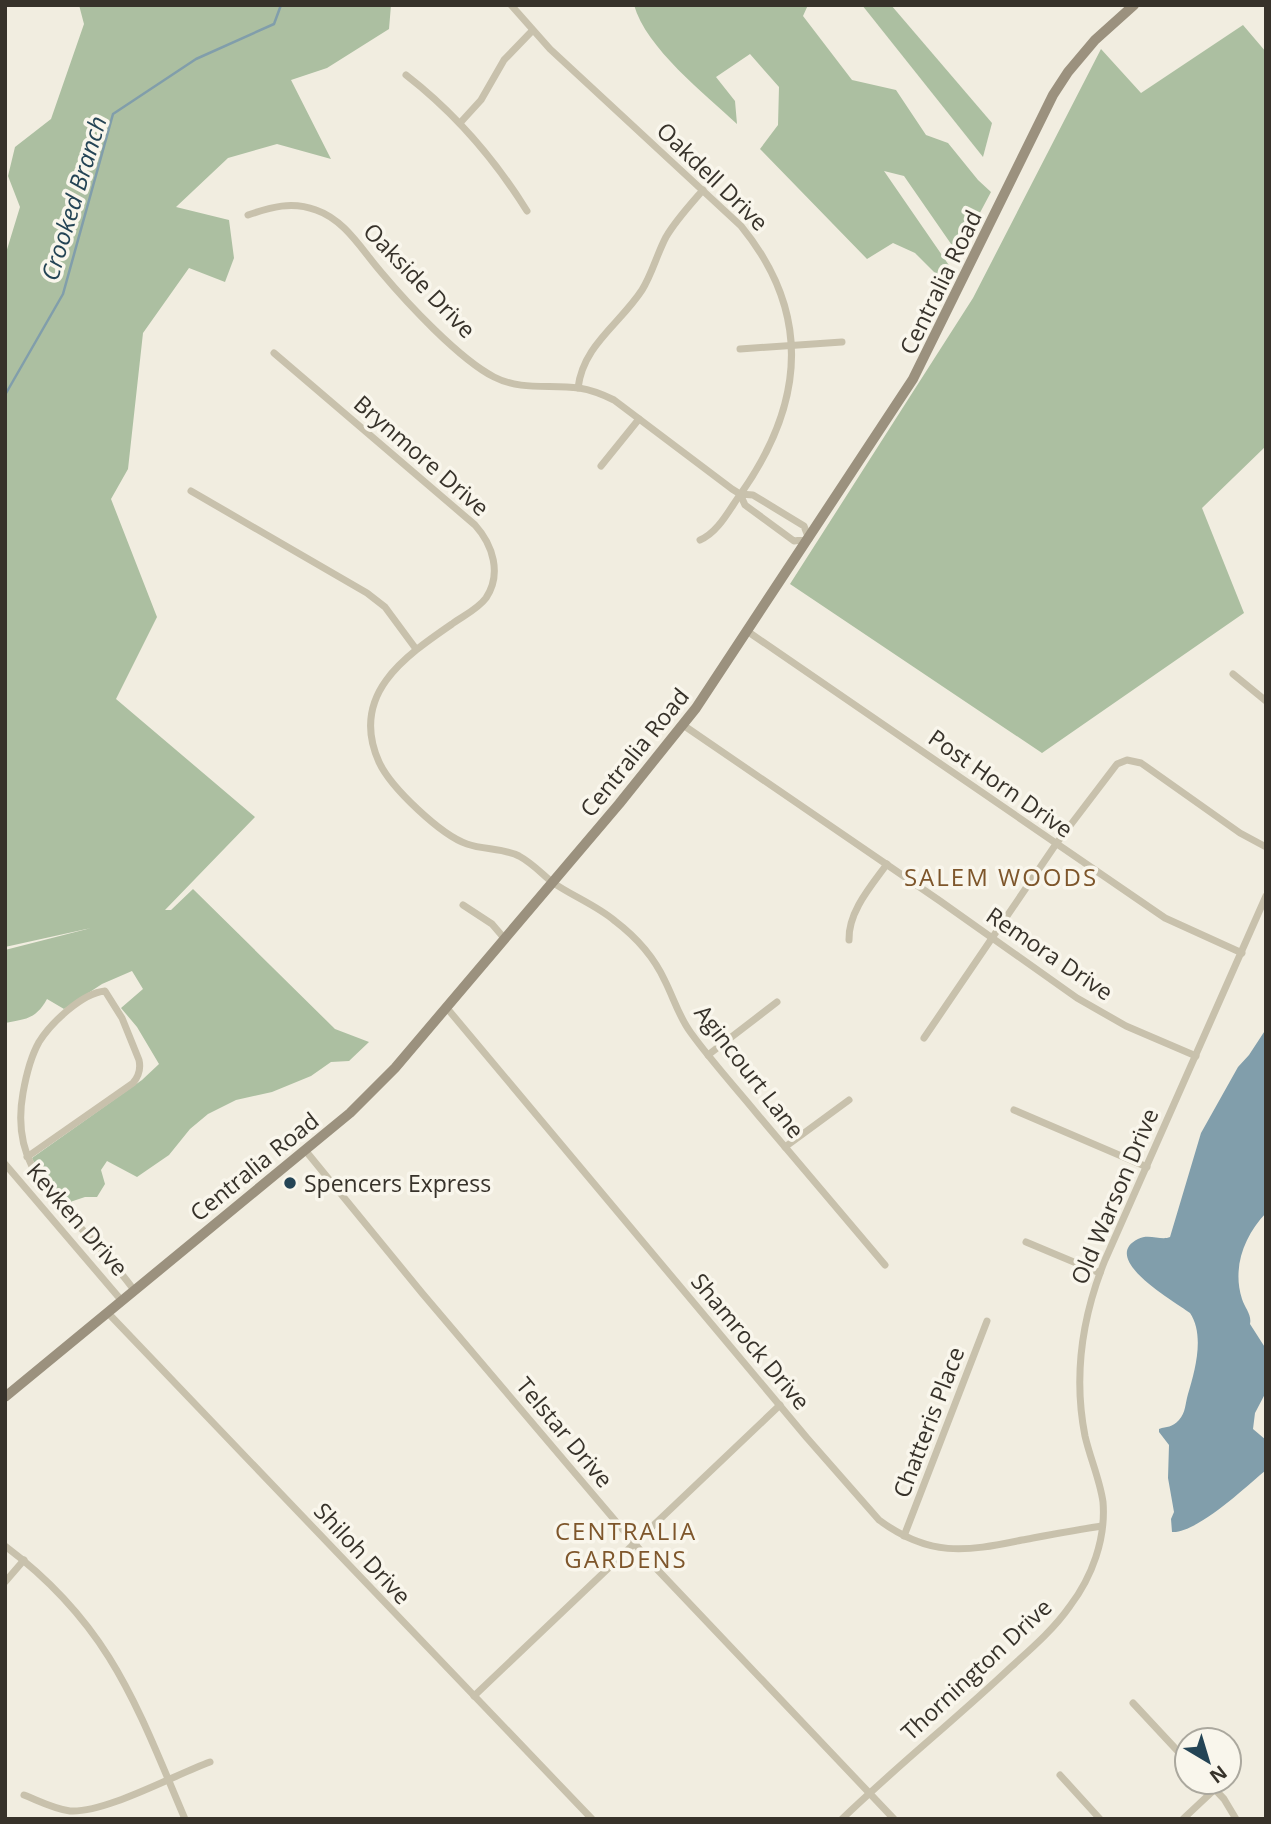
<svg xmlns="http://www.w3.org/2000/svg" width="1271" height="1824" viewBox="0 0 1271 1824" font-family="'Open Sans',sans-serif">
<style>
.green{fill:#acbfa1}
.water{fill:#819eab}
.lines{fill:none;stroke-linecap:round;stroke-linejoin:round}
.stream{stroke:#819eab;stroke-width:2.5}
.minor{stroke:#c8c1ac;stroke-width:7}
.secondary{stroke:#9b917e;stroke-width:10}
.poi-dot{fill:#244455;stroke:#f9f6ec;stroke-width:2.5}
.labels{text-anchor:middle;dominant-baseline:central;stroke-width:7;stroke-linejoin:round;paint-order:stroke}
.street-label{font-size:23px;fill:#37322a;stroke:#f9f6ec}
.poi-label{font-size:23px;fill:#37322a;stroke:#f9f6ec;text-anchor:start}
.water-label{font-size:24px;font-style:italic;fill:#244455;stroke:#f9f6ec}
.neighbourhood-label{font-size:24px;letter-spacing:2px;fill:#7e562b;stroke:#f9f6ec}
</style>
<rect width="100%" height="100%" fill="#f1ede0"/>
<g class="green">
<path d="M79,5h312l-2,24 -62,39 -36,12 40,79 -54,-15 -49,14 -52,49 53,13 5,38 -9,24 -36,-14 -46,65 -15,136 -17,30 46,118 -41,82 139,118 -90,93h6l22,-21 142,140 34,13 -20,19 -18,1 -20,14 -39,16 -36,8 -28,14 -18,15 -21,26 -32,22 -30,-16 -6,9 4,14 -8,13h-12l-21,7 -23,-26 -9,-20 110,-78 17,-16 -22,-37 -16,-19 22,-19 -11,-18 -30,13 -38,25 -17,-10c-11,20 -21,20 -42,24v-73l86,-22 -86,19v-691l15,-49 -12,-31 7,-29 36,-28 33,-95z"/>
<path d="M634,5h174l-5,11 49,64 44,10 30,45 22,8 30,37 13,12 -33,62 -54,-78 -20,-5 71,103 -5,14 -35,-35 -22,-10 -26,16 -107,-110 18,-24 1,-38 -29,-33 -34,23 19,24 2,23c-32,-30 -91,-76 -103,-119z"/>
<polygon points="862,5 891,5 992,123 983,157"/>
<polygon points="1243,25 1266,52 1266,446 1202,508 1244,613 1042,753 790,584 973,298 1101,49 1141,93"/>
</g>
<path class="water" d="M1266,1029v184c-22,23 -34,55 -24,86 3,9 10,16 8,25l16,25v43l-11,21 -2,16 13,11v30c-19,16 -70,64 -94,62l-1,-13 3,-7 -6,-34 1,-33 -10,-13v-3c8,-3 13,-1 20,-9 7,-8 6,-16 9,-26 7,-23 17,-59 2,-81 -13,-10 -92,-54 -52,-74 11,-6 23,2 32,-2l31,-104 37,-66 11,-12z"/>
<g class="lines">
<polyline class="stream" points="5,395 63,294 113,114 196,59 274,24 281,5"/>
<g class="minor">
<path d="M511,5l39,44 191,177c71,87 63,177 1,266 -12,16 -23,40 -42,48"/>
<path d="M406,75c49,38 88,83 121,136"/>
<polyline points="460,123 481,100 504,60 532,31"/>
<path d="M248,215c23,-8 44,-14 68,-5 29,10 45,39 65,62 26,31 78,87 113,105 27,14 56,7 85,11 13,2 23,6 35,12l118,89 8,5 13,1 51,31 5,13 -15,2 -49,-36 -5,-11"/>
<polyline points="740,349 842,342"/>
<path d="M274,353l201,172c18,20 27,49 11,73 -8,11 -23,18 -34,26 -48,33 -103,71 -73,138 12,26 62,73 88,82 17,6 36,4 52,12 13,7 22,17 33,26 20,14 44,23 63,39 21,16 39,36 50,60 9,18 14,36 26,52 21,29 45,55 67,82 42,50 85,100 127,150"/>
<path d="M578,388c5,-43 42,-64 64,-98 10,-16 15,-36 24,-53 10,-17 24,-32 37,-47"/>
<polyline points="601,466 639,419"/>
<polyline points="191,491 367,593 385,607 416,649"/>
<polyline points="747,631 1165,918 1242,953"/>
<polyline points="1233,674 1266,701"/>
<polyline points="683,725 940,901 1077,998 1126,1026 1196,1056"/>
<polyline points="463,905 492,924 504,938"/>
<path d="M849,940c-1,-28 22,-54 38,-76"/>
<path d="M446,1007l361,431 72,82c50,37 86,32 143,20 27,-5 53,-10 80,-14"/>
<polyline points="924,1038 1056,844 1117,764 1127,760 1141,763 1240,833 1266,847"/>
<polyline points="708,1055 777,1002"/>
<polyline points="1014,1110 1147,1167"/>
<polyline points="785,1147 849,1100"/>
<polyline points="305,1150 422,1293 652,1564 894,1819"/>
<path d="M27,1157l106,-74c6,-7 8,-14 6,-23l-17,-42 -17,-27c-23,2 -54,32 -66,51 -9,16 -13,34 -16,51 -11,61 17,91 55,132 20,21 39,42 56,65"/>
<polyline points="5,1164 122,1301"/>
<polyline points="1026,1242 1100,1273"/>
<polyline points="108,1313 592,1819"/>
<polyline points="904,1536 987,1321"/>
<path d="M5,1546c105,79 131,158 180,273"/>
<polyline points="5,1582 24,1560"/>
<polyline points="474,1696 780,1405"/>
<polyline points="1133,1703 1187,1761"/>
<polyline points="1060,1775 1100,1819"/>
<polyline points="1208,1782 1224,1799 1236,1819"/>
<path d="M24,1795c15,6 30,14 46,16 36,2 104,-36 140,-49"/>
<path d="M842,1819c55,-53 114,-100 169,-152 21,-19 43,-38 59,-61 22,-29 36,-67 33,-104 -3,-22 -13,-44 -18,-66 -12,-61 -3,-119 20,-176l161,-364"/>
<polyline points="1183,1819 1215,1789"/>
</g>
<polyline class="secondary" points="5,1397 350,1113 395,1068 619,804 696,708 913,379 1053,95 1068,72 1095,40 1134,5"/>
</g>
<circle class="poi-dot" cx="290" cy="1183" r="7"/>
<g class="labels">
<g class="street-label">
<text transform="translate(713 176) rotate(44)">Oakdell Drive</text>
<text transform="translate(420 280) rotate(46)">Oakside Drive</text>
<text transform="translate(940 282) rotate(-64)">Centralia Road</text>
<text transform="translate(422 455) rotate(41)">Brynmore Drive</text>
<text transform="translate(634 752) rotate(-51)">Centralia Road</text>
<text transform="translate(1001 783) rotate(35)">Post Horn Drive</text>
<text transform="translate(1050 953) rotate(34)">Remora Drive</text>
<text transform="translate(750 1071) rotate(52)">Agincourt Lane</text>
<text transform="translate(254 1166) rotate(-39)">Centralia Road</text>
<text transform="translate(1114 1196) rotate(-67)">Old Warson Drive</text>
<text transform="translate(78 1219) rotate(49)">Kevken Drive</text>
<text transform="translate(751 1341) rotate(50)">Shamrock Drive</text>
<text transform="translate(928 1422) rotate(-69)">Chatteris Place</text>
<text transform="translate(565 1432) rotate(50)">Telstar Drive</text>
<text transform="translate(363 1553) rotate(47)">Shiloh Drive</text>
<text transform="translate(976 1669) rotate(-43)">Thornington Drive</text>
</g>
<g class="poi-label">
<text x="304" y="1183">Spencers Express</text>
</g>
<g class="water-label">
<text transform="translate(73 198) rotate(-73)">Crooked Branch</text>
</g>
<g class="neighbourhood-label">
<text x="1001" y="876">SALEM WOODS</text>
<text x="626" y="1530">CENTRALIA<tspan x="626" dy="28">GARDENS</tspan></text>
</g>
</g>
<rect width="1271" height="1824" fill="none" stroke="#37322a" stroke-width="14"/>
<g transform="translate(1208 1761) rotate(142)"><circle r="33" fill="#f9f6ec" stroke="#aba89e" stroke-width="2"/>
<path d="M0-5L12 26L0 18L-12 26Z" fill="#244455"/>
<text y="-10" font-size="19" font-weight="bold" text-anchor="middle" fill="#37322a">N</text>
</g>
</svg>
